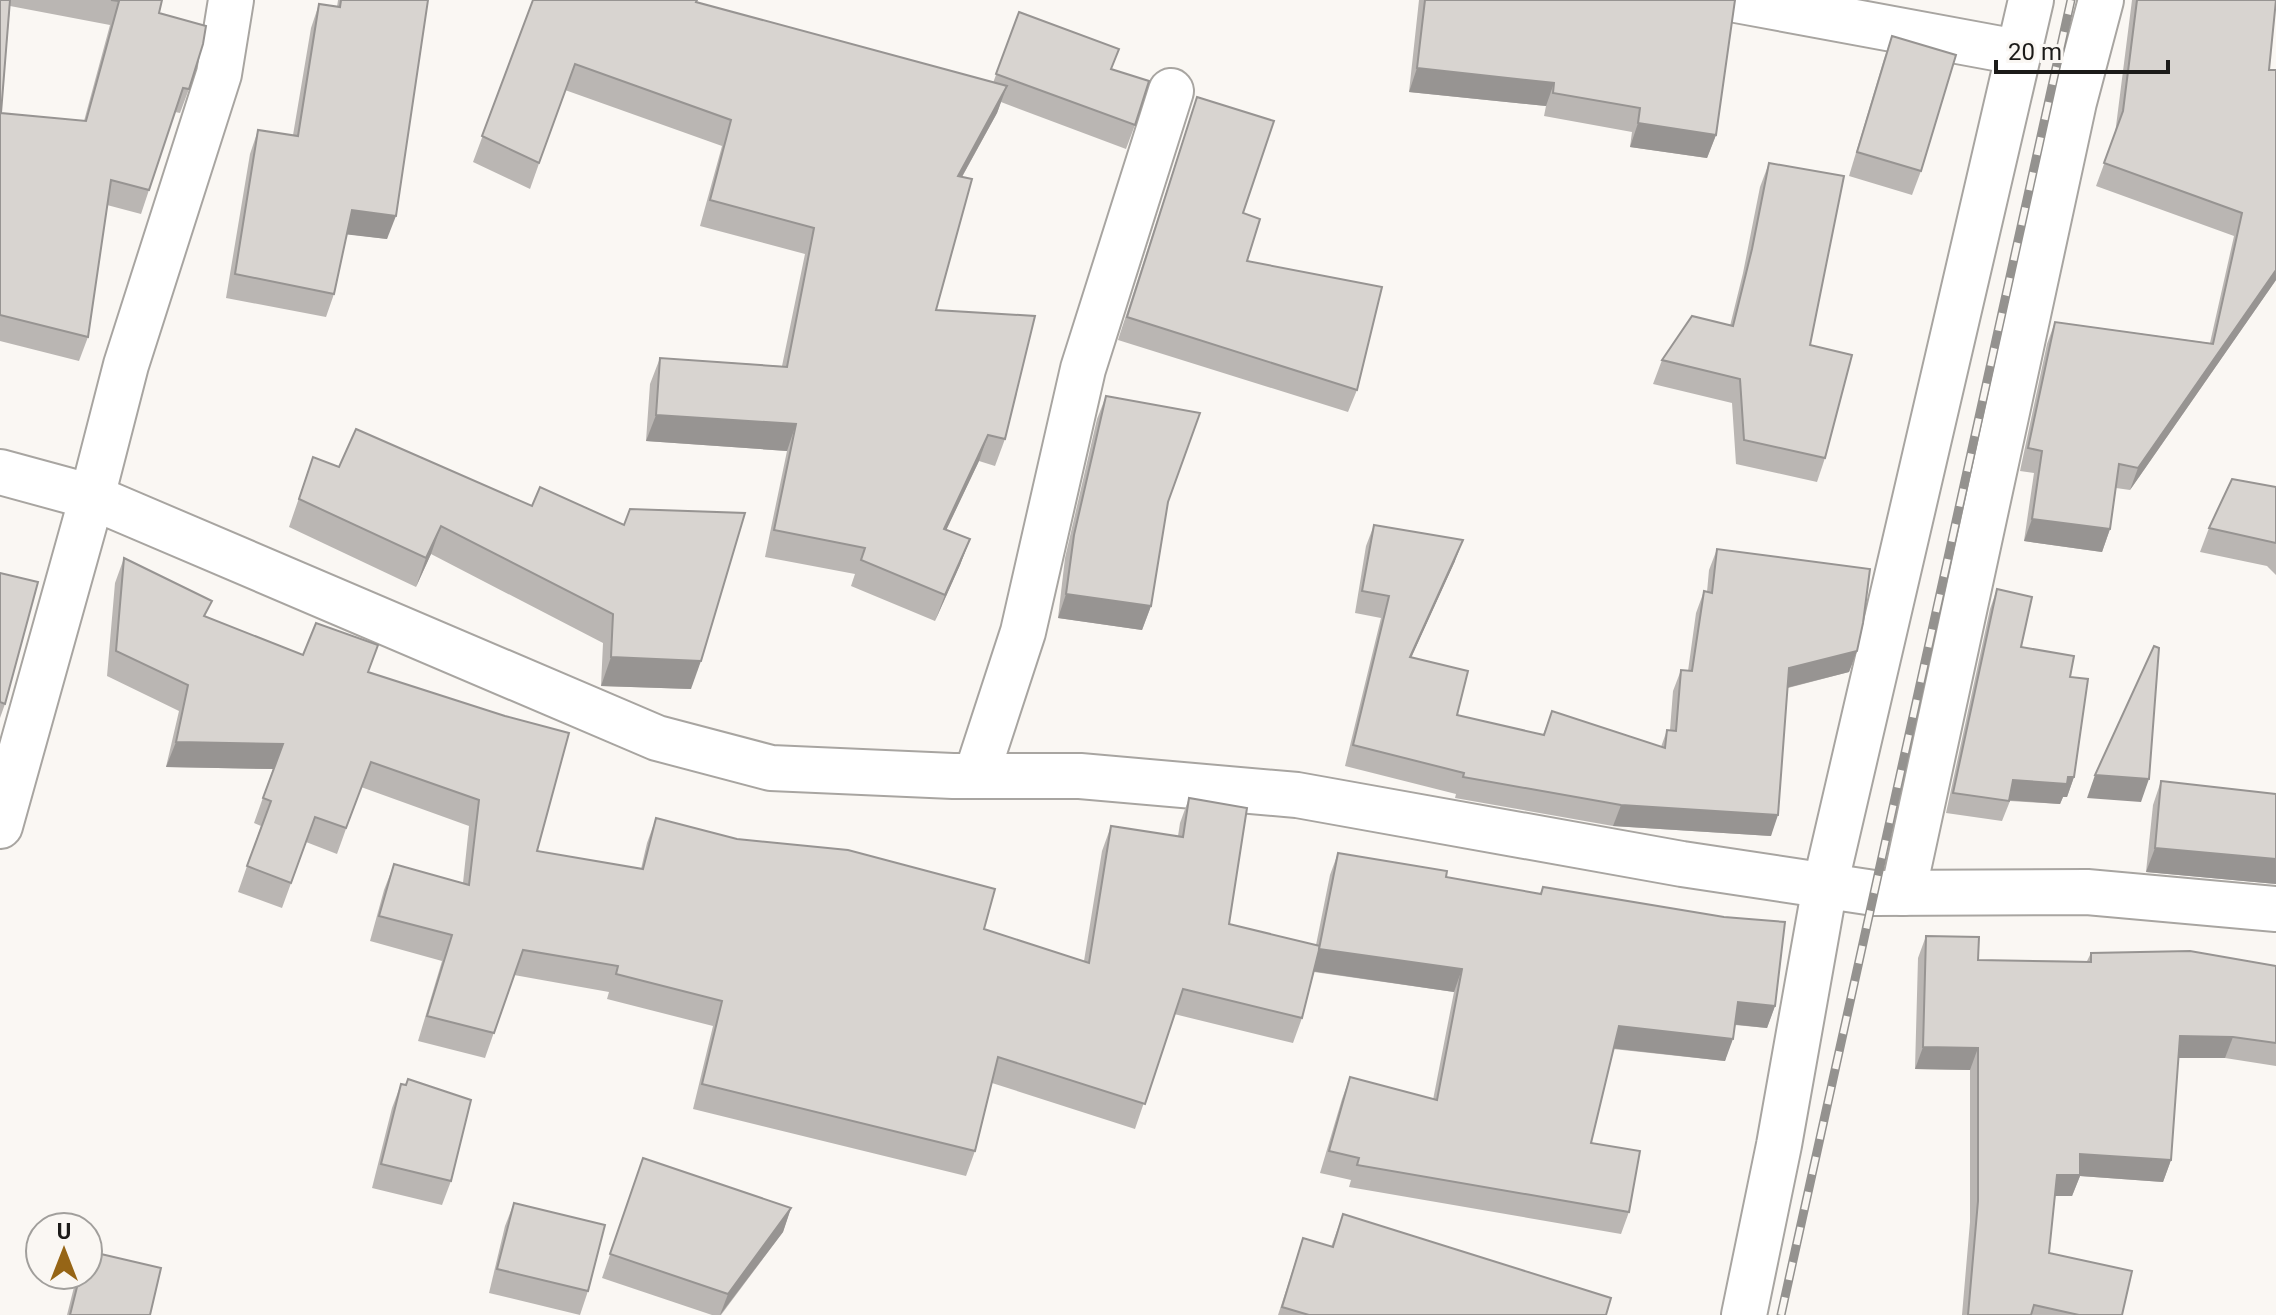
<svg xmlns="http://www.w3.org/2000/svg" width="2276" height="1315" viewBox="0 0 2276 1315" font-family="Roboto,sans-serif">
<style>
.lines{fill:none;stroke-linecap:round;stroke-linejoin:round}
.minor-casing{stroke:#a8a5a1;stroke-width:48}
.minor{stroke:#fff;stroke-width:44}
.rail-casing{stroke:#94928f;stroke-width:9}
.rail{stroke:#faf7f3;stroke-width:6;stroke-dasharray:18;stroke-linecap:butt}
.wall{fill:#bab6b3;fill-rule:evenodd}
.shaded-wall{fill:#979492}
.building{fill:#d8d4d0;stroke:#979492;stroke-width:2}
</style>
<rect width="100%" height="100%" fill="#faf7f3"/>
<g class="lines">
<defs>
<g id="minor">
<polyline points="1736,0 2017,52"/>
<polyline points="0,472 92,497 657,738 771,768 953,776 1080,776 1297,795 1682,864 1874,893 2087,892 2276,909"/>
<polyline points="976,776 1023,632 1083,369 1171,91"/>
<polyline points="0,826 92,497 126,365 219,74 231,0"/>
<polyline points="1903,893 2074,102 2101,0"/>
<polyline points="1744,1315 1779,1145 1825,886 2031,0"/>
</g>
</defs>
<use href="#minor" class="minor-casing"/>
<use href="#minor" class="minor"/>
<defs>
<polyline id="rail" points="1781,1315 2071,0"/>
</defs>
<use href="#rail" class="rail-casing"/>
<use href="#rail" class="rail"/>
</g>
<g class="wall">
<path d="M0,0h162l-3,13 30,76 -9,24 -5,-1 -34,102 -34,-9 -19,132 -9,24 -79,-20zM10,6l100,19 -26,96 -83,-8z"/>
<polygon points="338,0 428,0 387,239 347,234 334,294 326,317 226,298 250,154 258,130 293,135 311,28 319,4 337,7"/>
<polygon points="533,0 697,2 993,83 1019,12 1111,69 1135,125 1126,149 1001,102 997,113 962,177 936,310 1005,439 995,466 979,461 946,530 970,539 960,565 935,621 851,586 855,574 765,557 787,451 646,441 650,384 660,358 782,366 805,254 700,226 722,146 565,90 530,189 473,162"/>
<polygon points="1419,0 1735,0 1716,135 1707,158 1630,147 1632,132 1544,116 1546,106 1409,92"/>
<polygon points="2132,0 2276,0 2269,70 2276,280 2130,490 2116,488 2110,529 2102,552 2024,541 2034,473 2020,471 2047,344 2055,322 2210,343 2234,236 2096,186 2115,134"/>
<polygon points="1892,36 1921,171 1912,195 1849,176 1884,59"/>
<polygon points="1197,97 1243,213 1247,261 1357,390 1348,412 1118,340"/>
<polygon points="1769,163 1810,345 1825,458 1817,482 1736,464 1732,403 1653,384 1662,360 1730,326 1743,273 1760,187"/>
<polygon points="1106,396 1168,502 1151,606 1142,630 1058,618 1065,558 1097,419"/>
<polygon points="313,457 339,467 532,506 691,689 601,686 603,643 431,554 416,587 289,527"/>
<polygon points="2276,487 2276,575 2267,566 2200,552 2209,528"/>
<polygon points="1374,525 1455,561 1411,657 1457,715 1543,735 1552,711 1661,747 1667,730 1670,730 1673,691 1681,670 1688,671 1696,613 1704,591 1707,592 1709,570 1717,549 1857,651 1849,672 1788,688 1771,836 1613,826 1455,798 1456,794 1345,766 1381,618 1355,613 1366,546"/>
<polygon points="124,558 206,617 303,655 368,672 537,851 641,869 647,843 656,818 984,929 1084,961 1102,851 1111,826 1178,836 1180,823 1189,798 1229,924 1316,945 1330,875 1338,853 1446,877 1540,894 1543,887 1775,1006 1767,1028 1735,1025 1725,1061 1613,1049 1591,1143 1629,1212 1621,1234 1349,1187 1351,1180 1320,1173 1342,1099 1350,1077 1433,1100 1454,992 1314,972 1302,1018 1293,1043 1174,1014 1135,1129 992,1083 975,1151 966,1176 693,1109 713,1026 607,999 609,992 514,975 485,1058 418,1041 442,961 370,941 384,890 394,864 463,883 469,826 361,787 337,854 306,842 282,908 238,892 261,826 254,823 273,769 166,767 179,711 107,676 115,583"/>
<polygon points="0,573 5,704 0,718"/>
<polygon points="1997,589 2021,647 2070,677 2074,777 2067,797 2063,797 2060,804 2010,801 2002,821 1946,813 1990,609"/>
<polygon points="2161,781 2276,794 2276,884 2146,872 2153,805"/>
<polygon points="1926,936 1978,960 2087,961 2091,953 2276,966 2276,1066 2225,1058 2178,1058 2171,1160 2163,1182 2080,1176 2072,1196 2055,1196 2049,1253 2122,1315 1962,1315 1970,1222 1970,1070 1915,1069 1918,958"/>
<polygon points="401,1084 406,1085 451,1181 442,1205 372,1188 392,1108"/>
<polygon points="643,1158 791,1208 783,1232 721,1315 712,1315 602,1278"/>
<polygon points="514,1203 588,1291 580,1315 489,1293 505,1226"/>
<polygon points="1343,1214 1606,1315 1278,1315 1303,1238 1331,1247"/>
<polygon points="77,1275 88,1275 150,1315 67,1315"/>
</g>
<g class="shaded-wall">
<polygon points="1417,68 1554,83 1546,106 1409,92"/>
<polygon points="1007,86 997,113 948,202 958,176"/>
<polygon points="1638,123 1716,135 1707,158 1630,147"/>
<polygon points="352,210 396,216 387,239 343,234"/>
<polygon points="2276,270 2276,280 2130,490 2138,468"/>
<polygon points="656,415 796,424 787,451 646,441"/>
<polygon points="988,435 979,461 934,556 944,529"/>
<polygon points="2032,519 2110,529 2102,552 2024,541"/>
<polygon points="441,526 431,554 416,587 426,558"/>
<polygon points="970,539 960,565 935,621 945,595"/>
<polygon points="1463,540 1455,561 1402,678 1410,657"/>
<polygon points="1066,594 1151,606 1142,630 1058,618"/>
<polygon points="1857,651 1849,672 1782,689 1789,668"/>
<polygon points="611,657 701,661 691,689 601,686"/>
<polygon points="176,742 283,744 274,769 166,767"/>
<polygon points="2095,775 2149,779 2141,802 2087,798"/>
<polygon points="2068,777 2074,777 2067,797 2063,797 2060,804 2005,800 2013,780"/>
<polygon points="1621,805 1778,815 1771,836 1613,826"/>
<polygon points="2155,848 2276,859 2276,884 2146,872"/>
<polygon points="1319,949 1462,969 1454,992 1311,971"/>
<polygon points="1738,1002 1775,1006 1767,1028 1730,1024"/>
<polygon points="1619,1026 1733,1039 1725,1061 1610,1048"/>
<polygon points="2180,1036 2233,1037 2225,1058 2172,1058"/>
<polygon points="1923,1047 1978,1048 1970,1070 1915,1069"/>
<polygon points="2080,1154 2171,1160 2163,1182 2080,1176 2072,1196 2049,1196 2057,1175"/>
<polygon points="791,1208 783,1232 720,1315 728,1294"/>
</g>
<g class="building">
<polygon points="0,0 10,0 1,113 86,121 119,1 111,0 162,0 159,13 206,26 203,44 189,89 183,88 149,190 111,180 88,337 0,315"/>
<polygon points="341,0 428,0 396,216 352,210 334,294 235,274 258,130 298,136 319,4 340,7"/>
<polygon points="533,0 697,0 696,2 1007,86 958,176 972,179 936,310 1035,316 1005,439 988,435 944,529 970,539 945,595 861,560 865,548 774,530 796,424 656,415 660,358 787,367 814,228 710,200 731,120 575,64 539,163 482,136"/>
<polygon points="1425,0 1735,0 1716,135 1638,123 1640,108 1553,93 1554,83 1417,68"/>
<polygon points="2137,0 2276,0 2269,70 2276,70 2276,270 2138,468 2119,464 2110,529 2032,519 2042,451 2028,448 2055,322 2213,344 2242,213 2104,163 2123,111"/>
<polygon points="1019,12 1119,49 1111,69 1149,81 1135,125 996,74"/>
<polygon points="1892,36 1956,55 1921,171 1857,152"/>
<polygon points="1197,97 1274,121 1243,213 1260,219 1247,261 1382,287 1357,390 1127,317"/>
<polygon points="1769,163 1844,176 1810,345 1852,355 1825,458 1744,440 1740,379 1662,360 1692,316 1733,326 1752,249"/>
<polygon points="1106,396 1200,413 1168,502 1151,606 1066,594 1074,535"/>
<polygon points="356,429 532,506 540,487 624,525 630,509 745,513 701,661 611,657 613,614 441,526 426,558 299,499 313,457 339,467"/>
<polygon points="2232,479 2276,487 2276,543 2209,528"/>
<polygon points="1374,525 1463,540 1410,657 1468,671 1457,715 1544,735 1552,711 1665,748 1667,730 1676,731 1681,670 1692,671 1704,591 1712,593 1717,549 1870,569 1863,623 1857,651 1789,668 1778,815 1621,805 1463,777 1464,773 1353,745 1389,596 1362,591"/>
<polygon points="124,558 212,601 204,616 303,655 316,623 378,645 368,672 505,716 569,733 537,851 643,869 656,818 737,839 848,850 995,889 984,929 1089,963 1111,826 1183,837 1189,798 1247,808 1229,924 1320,946 1302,1018 1183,989 1145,1104 998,1057 975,1151 702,1084 722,1001 616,974 618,966 523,950 494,1033 427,1016 452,935 379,916 394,864 469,885 479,800 371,762 346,828 315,817 291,883 247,866 271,801 263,798 283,744 176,742 188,685 116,651"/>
<polygon points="0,573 38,582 5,704 0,702"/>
<polygon points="1997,589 2032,597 2021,647 2074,656 2070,677 2088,679 2074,777 2068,777 2067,784 2013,780 2009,801 1953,793"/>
<polygon points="2154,646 2159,648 2149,779 2095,775"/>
<polygon points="2161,781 2276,794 2276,859 2155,848"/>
<polygon points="1338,853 1447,871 1446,877 1541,894 1543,887 1724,917 1785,922 1775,1006 1738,1002 1733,1039 1619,1026 1591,1143 1640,1151 1629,1212 1357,1165 1359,1158 1329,1151 1350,1077 1437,1100 1462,969 1319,949"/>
<polygon points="1926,936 1979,937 1978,960 2091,962 2091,953 2190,951 2276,966 2276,1043 2233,1037 2180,1036 2171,1160 2080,1154 2080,1175 2057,1175 2049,1253 2132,1271 2122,1315 2079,1315 2034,1305 2031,1315 1968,1315 1978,1201 1978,1048 1923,1047"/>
<polygon points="408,1079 471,1100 451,1181 381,1164 401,1084 406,1085"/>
<polygon points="643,1158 791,1208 728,1294 610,1254"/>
<polygon points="514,1203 605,1225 588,1291 497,1269"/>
<polygon points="1343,1214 1611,1298 1606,1315 1309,1315 1282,1307 1303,1238 1333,1247"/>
<polygon points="88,1251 161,1268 150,1315 70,1315 80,1275 88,1275"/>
</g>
<g transform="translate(64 1251)"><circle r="38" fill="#faf7f3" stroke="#a19f9c" stroke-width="2"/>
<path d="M0-6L14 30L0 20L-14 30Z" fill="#966516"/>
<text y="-12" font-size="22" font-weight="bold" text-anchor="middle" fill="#1c1b19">U</text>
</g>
<path d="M1996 60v12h172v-12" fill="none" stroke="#1c1b19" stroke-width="4"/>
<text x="2008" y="60" font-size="24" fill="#1c1b19" stroke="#faf7f3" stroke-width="6" paint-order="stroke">20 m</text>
</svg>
